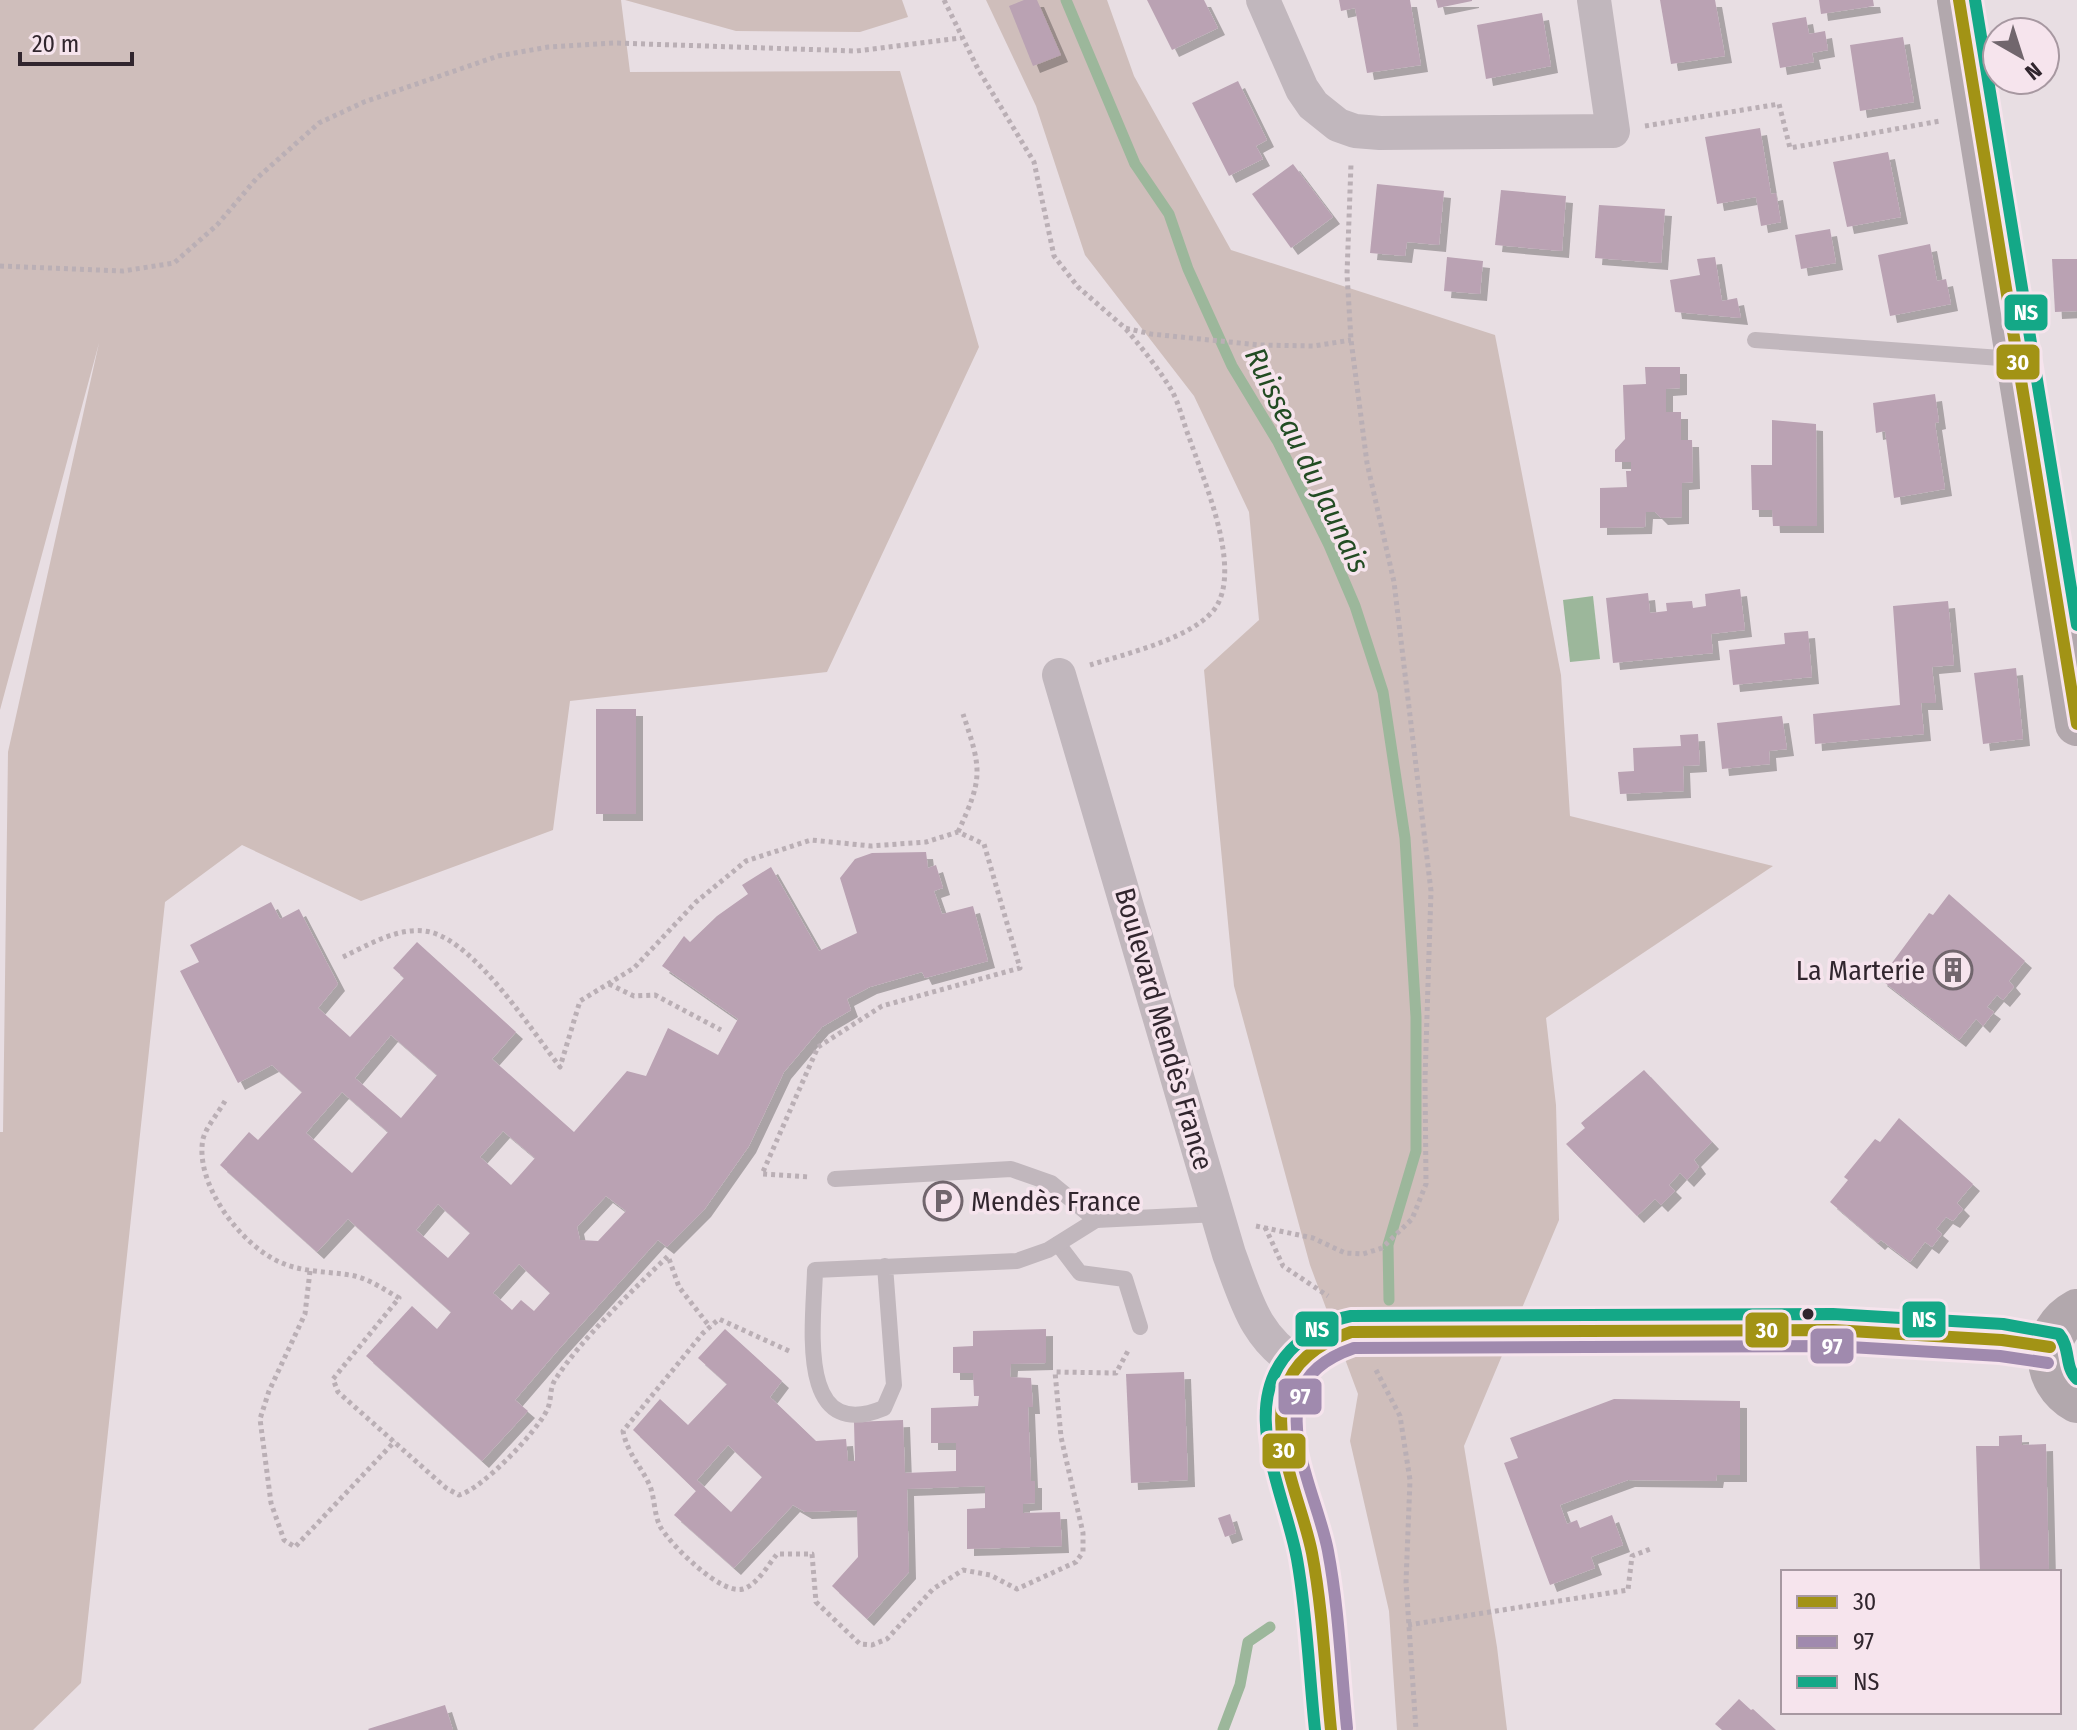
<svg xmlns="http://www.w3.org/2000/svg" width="2077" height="1730" viewBox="0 0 2077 1730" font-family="'Fira Sans Condensed',sans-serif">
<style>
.green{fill:#cfbebb}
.water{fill:#9cb79b}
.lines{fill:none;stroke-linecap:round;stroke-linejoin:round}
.stream{stroke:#9cb79b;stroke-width:11}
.building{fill:#baa2b3;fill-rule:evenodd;filter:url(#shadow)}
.path{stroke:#baafb5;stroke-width:5;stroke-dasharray:4 4;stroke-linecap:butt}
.lane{stroke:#c1b7bd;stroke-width:16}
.street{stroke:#c1b7bd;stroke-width:34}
.secondary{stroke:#b2a8ad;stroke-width:44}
.bus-1-casing{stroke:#f6e4ed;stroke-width:18}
.bus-2-casing{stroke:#f6e4ed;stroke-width:18}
.bus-3-casing{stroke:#f6e4ed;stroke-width:18}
.bus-1{stroke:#a29315;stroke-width:12}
.bus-2{stroke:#a08aae;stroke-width:12}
.bus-3{stroke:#14a887;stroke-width:12}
.bus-dot{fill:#31262e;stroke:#f6e4ed;stroke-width:3}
.labels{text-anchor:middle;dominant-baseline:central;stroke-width:7;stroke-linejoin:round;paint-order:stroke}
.poi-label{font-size:28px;fill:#31262e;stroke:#f6e4ed;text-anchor:end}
.street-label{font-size:28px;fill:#31262e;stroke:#f6e4ed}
.water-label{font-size:30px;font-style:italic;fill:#224c23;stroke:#f6e4ed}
.line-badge{stroke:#f6e4ed;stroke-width:3}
.badge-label{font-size:22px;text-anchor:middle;font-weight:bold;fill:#fff}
</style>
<defs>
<filter id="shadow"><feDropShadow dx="7" dy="7" stdDeviation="0" flood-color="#0004"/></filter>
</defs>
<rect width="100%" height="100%" fill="#e8dee3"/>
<g class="green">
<polygon points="0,0 621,0 630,72 900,71 979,347 827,672 570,701 553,830 361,901 242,845 165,902 81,1683 33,1730 0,1730 0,1132 3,1132 8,752 99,343 0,710"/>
<polygon points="625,0 902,0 908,17 860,32 736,31"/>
<polygon points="986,0 1107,0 1134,76 1231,250 1495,335 1561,675 1570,816 1773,866 1546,1018 1556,1105 1559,1220 1464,1446 1497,1647 1507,1730 1397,1730 1389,1611 1350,1441 1358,1394 1310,1265 1234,986 1204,670 1259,620 1249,512 1194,396 1085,255 1036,106"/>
</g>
<polygon class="water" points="1593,596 1600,659 1570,662 1563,600"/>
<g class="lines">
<g class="stream">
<polyline points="1066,0 1135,164 1169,214 1188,269 1232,366 1278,442 1329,545 1355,606 1383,692 1405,838 1416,1017 1416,1151 1388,1245 1389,1300"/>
<polyline points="1223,1730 1240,1685 1248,1642 1270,1627"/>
</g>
</g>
<g class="building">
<polygon points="1024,0 1037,0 1061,55 1033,66 1009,6"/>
<polygon points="1147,0 1204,0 1218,28 1172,50"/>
<polygon points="1339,0 1410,0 1421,65 1367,73 1355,8 1341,11"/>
<polygon points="1436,0 1472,0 1472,1 1438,8"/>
<polygon points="1660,0 1715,0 1725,56 1671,64"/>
<polygon points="1819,0 1873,0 1874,6 1821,14"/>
<polygon points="1542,13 1551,66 1486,79 1477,25"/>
<polygon points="1806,17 1809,34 1825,31 1828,50 1812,53 1814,62 1780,68 1772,23"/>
<polygon points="1903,37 1914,102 1860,111 1850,45"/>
<polygon points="1238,81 1267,140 1256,146 1263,159 1229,176 1192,103"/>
<polygon points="1760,128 1771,194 1776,193 1781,222 1761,226 1756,197 1717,204 1705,137"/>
<polygon points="1888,152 1901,217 1847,227 1833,162"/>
<polygon points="1293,164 1333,217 1291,248 1252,194"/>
<polygon points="1377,184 1444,191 1439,245 1407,242 1405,256 1370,253"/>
<polygon points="1501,190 1566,196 1562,251 1495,245"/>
<polygon points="1599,205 1665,209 1661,263 1595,258"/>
<polygon points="1830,229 1836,263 1801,269 1795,235"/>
<polygon points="1930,244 1937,281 1946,279 1951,304 1890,316 1878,255"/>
<polygon points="1447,257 1483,261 1480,294 1444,291"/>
<polygon points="1715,257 1722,301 1737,298 1741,318 1675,312 1670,280 1700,275 1697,259"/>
<polygon points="2052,259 2077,259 2077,311 2055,312"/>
<polygon points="1645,367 1680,367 1680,388 1666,389 1666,412 1681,412 1681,440 1692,440 1693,482 1682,483 1682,517 1661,518 1655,512 1646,512 1645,527 1600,528 1600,488 1627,487 1626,471 1631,471 1631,462 1615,462 1615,450 1625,439 1623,385 1646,384"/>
<polygon points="1935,394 1939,422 1935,423 1945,489 1894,498 1885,431 1876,433 1873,403"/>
<polygon points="1772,420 1816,424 1817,526 1773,526 1772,510 1752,510 1751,465 1772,465"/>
<polygon points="1740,589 1745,630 1711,634 1713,653 1613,663 1606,598 1648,593 1650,613 1667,611 1666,603 1692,601 1693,608 1706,606 1705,594"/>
<polygon points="1948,601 1954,665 1932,667 1936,703 1921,703 1924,734 1815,744 1813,714 1900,705 1893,606"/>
<polygon points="1808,631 1812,677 1733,685 1729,650 1785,644 1784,633"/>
<polygon points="2016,668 2023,739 1983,744 1974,673"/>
<rect x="596" y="709" width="40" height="105"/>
<polygon points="1782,716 1787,749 1769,751 1770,764 1722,769 1717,723"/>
<polygon points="1698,734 1700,765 1683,766 1684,791 1620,794 1618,772 1634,771 1633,748 1681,746 1680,735"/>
<path d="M926,852l2,16 8,-3 7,23 -9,3 8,23 31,-8 15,55 -63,17 -3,-6 -52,15 -23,12 4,11 -29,17 -38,45 -35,74 -45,64 -37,37 -9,-7 -99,109 -44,51 13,11 -46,50 -116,-105 46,-50 25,23 14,-17 -103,-93 -31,33 -97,-87 29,-33 9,8 44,-48 -30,-27 -34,18 -58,-112 19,-9 -9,-17 81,-43 9,17 19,-10 39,75 -20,24 32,29 54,-59 -11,-10 24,-26 99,90 -24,27 82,73 53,-61 19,5 22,-48 50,27 20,-36 -76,-53 22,-30 6,6 27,-26 31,-22 -6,-9 29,-18 48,84 38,-18 -17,-55 15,-19 17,-6zM391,1035l46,40 -36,43 -46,-40zM342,1092l46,40 -36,41 -46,-40zM503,1131l32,27 -24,27 -31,-28zM606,1196l20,15 -28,30 -18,-1 -3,-13zM438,1204l32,29 -22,25 -32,-28zM519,1264l31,29 -16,18 -13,-11 -9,10 -19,-17z"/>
<polygon points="1949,894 2025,961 2009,981 2014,987 2003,1000 1997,995 1987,1007 1994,1012 1983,1026 1976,1019 1959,1040 1880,979 1929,913 1933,915"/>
<polygon points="1644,1070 1712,1142 1694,1160 1699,1167 1687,1180 1680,1173 1669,1185 1675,1191 1661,1205 1655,1199 1637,1216 1566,1144 1585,1128 1581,1123"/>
<polygon points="1899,1118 1973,1184 1957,1203 1963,1209 1953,1221 1946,1217 1936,1229 1942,1234 1932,1247 1925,1242 1910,1262 1881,1240 1878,1243 1830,1202 1848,1180 1844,1177 1875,1139 1880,1142"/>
<path d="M725,1329l57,52 -12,16 46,44 30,-2 2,22h7l-1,-39 49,-2 2,53 51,-2v-28h-25v-35l47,-2 1,-10h-5l-1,-23h-20v-26l20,-1v-15l73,-2v34l-35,1 -1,13 21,1 2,29h-5l3,74h4v22l-12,1v9l37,-1 2,34 -95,3v-40l18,-1v-22l-78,3 2,83 -42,47 -35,-33 26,-29 -1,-47 -52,2 -12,-7 -59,63 -60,-53 22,-24 -63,-61 27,-31 28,26 39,-41 -29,-26zM728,1445l34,32 -31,35 -34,-32z"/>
<polygon points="1184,1372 1188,1480 1131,1483 1126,1374"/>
<polygon points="1614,1399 1740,1401 1740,1475 1717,1475 1716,1481 1628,1480 1560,1505 1567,1524 1577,1520 1580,1528 1612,1515 1623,1545 1591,1557 1595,1568 1550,1585 1504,1463 1518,1458 1510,1438"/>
<polygon points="2022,1435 2022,1445 2046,1444 2049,1572 1980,1572 1976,1446 1999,1446 1999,1436"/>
<polygon points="1230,1514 1236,1533 1225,1537 1218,1518"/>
<polygon points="1739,1699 1751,1710 1753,1709 1776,1730 1722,1730 1715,1724"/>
<polygon points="445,1705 453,1730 369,1730 368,1729"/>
</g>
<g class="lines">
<g class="path">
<polyline points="944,0 978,69 1034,162 1054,256 1078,287 1125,328 1151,334 1259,345 1314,346 1351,340"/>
<polyline points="1645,126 1779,104 1790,148 1940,121"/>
<polyline points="0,266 123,271 174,263 217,225 256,179 319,123 364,102 498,56 548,47 615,43 856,51 961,38"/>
<path d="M1090,665c35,-11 105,-27 126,-58 26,-41 -13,-128 -27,-170 -6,-15 -9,-31 -17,-46 -13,-22 -30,-43 -47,-63"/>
<path d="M958,832c25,-54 24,-62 5,-118"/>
<path d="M343,957c25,-12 58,-32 87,-25 46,11 102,99 130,135l20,-66 54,-33 62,-66 50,-41 65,-21 60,6 55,-4 32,-10 26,12 36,124 -138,38 -64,41 -56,127 47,3"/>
<polyline points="609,984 634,996 655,995 721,1030"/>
<path d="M225,1101c-6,11 -19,26 -22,38 -9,45 39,108 79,124 23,10 48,8 73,13 16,4 30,14 44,22l-66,81 5,13 108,96 13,7c23,-6 77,-62 88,-85 5,-9 2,-21 8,-30 25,-40 78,-90 113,-124l11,31 31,40"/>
<polyline points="1256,1226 1313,1238 1345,1253 1363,1254 1382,1248 1412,1219 1426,1184 1425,1079 1431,891 1394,582 1367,463 1351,340 1347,274 1351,164"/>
<polyline points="1265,1227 1283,1266 1328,1296"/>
<polyline points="310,1271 305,1314 269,1391 260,1419 271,1503 284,1540 295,1547 395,1441"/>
<path d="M789,1351l-70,-32 -16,14 -80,98c4,22 18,35 27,55 5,13 4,30 11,42 12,19 60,67 82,61 14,-4 25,-24 34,-35h35l4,48 44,42 12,1 15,-6 46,-50 30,-19 27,5 27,14 59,-27 7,-10v-19l-22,-96 -6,-65 61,1 13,-24"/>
<polyline points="1376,1370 1400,1416 1410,1480 1406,1582 1416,1730"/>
<polyline points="1408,1625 1628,1590 1632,1556 1653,1548"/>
</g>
<g class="lane">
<polyline points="1755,340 2014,359"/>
<polyline points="835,1179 1011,1169 1051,1183 1096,1220 1218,1214"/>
<polyline points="1058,1244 1080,1273 1125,1279 1140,1327"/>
<path d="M885,1266l9,119 -10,23c-89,37 -70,-87 -69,-138l202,-9 31,-11 48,-30"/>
</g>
<g class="street">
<polyline points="1263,0 1302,89 1313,105 1338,125 1355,131 1380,133 1613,131 1594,0"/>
<path d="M1059,675l170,579c17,45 26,85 70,110"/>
</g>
<g class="secondary">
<polyline points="1959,0 2077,724"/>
<path d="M2077,1311c-37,20 -36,70 0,90"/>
<path d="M1331,1730c-6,-59 -9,-119 -19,-177 -9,-47 -32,-97 -30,-145 1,-39 33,-66 69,-76l482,-2 169,10 48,7"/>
</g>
<defs>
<g id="bus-1">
<polyline points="1959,0 2077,724"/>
<path d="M1331,1730c-6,-59 -8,-119 -19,-177 -10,-51 -42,-110 -27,-162 9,-32 37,-49 66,-59l482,-2 169,10 48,7"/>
</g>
<path id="bus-2" d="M1347,1728c-6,-59 -8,-119 -19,-177 -9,-48 -42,-107 -28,-156 7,-25 31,-39 54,-47l479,-2 167,10 48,7"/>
<g id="bus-3">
<polyline points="1975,0 2077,625"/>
<path d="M1315,1730c-6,-57 -8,-115 -18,-171 -12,-67 -64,-159 0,-215 15,-14 34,-24 54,-28l482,-2 170,10 56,10c12,14 5,33 18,45"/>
</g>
</defs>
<use href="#bus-1" class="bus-1-casing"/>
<use href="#bus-2" class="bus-2-casing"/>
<use href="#bus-3" class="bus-3-casing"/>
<use href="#bus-1" class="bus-1"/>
<use href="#bus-2" class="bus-2"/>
<use href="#bus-3" class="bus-3"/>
</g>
<defs>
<symbol id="building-ring" viewBox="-11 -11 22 22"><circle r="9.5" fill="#f6e4ed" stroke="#71666d" stroke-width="1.5"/><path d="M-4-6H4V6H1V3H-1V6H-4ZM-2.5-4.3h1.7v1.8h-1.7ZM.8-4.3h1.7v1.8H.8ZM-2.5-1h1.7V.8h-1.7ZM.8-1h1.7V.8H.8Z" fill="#71666d"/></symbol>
<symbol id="parking-ring" viewBox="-11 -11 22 22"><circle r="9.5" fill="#f6e4ed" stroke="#71666d" stroke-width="1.5"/><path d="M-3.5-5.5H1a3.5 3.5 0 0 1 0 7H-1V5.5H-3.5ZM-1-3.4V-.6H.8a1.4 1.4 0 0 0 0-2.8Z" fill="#71666d"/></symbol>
</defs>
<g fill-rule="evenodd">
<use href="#building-ring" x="1931" y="948" width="44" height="44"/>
<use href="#parking-ring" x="921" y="1179" width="44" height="44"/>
</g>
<circle class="bus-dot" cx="1808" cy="1314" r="7"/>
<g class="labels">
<g class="poi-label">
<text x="1925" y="970">La Marterie</text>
<text x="971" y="1201" text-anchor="start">Mendès France</text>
</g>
<g class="street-label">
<text transform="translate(1164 1029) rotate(74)">Boulevard Mendès France</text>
</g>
<g class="water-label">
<text transform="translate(1307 460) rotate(64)">Ruisseau du Jaunais</text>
</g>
</g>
<g class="line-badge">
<rect x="2003" y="293" width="46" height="39" rx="8" fill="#14a887"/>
<rect x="1995" y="343" width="46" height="38" rx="8" fill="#a29315"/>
<rect x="1901" y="1300" width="46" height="39" rx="8" fill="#14a887"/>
<rect x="1294" y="1310" width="46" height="38" rx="8" fill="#14a887"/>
<rect x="1744" y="1311" width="46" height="38" rx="8" fill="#a29315"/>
<rect x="1809" y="1327" width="46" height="38" rx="8" fill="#a08aae"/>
<rect x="1277" y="1377" width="46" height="39" rx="8" fill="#a08aae"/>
<rect x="1261" y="1432" width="46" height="38" rx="8" fill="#a29315"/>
</g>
<g class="badge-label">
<text x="2026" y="320">NS</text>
<text x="2018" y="370">30</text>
<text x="1924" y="1327">NS</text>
<text x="1317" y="1337">NS</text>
<text x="1767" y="1338">30</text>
<text x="1832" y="1354">97</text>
<text x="1300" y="1404">97</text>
<text x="1284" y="1458">30</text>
</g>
<rect x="1781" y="1570" width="280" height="144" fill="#f6e4ed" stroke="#a798a1" stroke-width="2"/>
<rect x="1797" y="1596" width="40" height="12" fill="#a29315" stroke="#a798a1" stroke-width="2"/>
<text x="1853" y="1610" font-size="24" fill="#31262e">30</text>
<rect x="1797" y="1636" width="40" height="12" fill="#a08aae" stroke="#a798a1" stroke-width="2"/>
<text x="1853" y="1650" font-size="24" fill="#31262e">97</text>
<rect x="1797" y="1676" width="40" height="12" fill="#14a887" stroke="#a798a1" stroke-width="2"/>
<text x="1853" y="1690" font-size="24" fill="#31262e">NS</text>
<g transform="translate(2021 56) rotate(141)"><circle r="38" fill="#f6e4ed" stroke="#a798a1" stroke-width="2"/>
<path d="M0-6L14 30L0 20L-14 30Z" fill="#71666d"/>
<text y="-12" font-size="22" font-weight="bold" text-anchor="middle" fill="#31262e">N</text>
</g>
<path d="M20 52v12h112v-12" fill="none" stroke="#31262e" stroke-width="4"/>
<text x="32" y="52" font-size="24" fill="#31262e" stroke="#f6e4ed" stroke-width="6" paint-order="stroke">20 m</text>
</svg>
